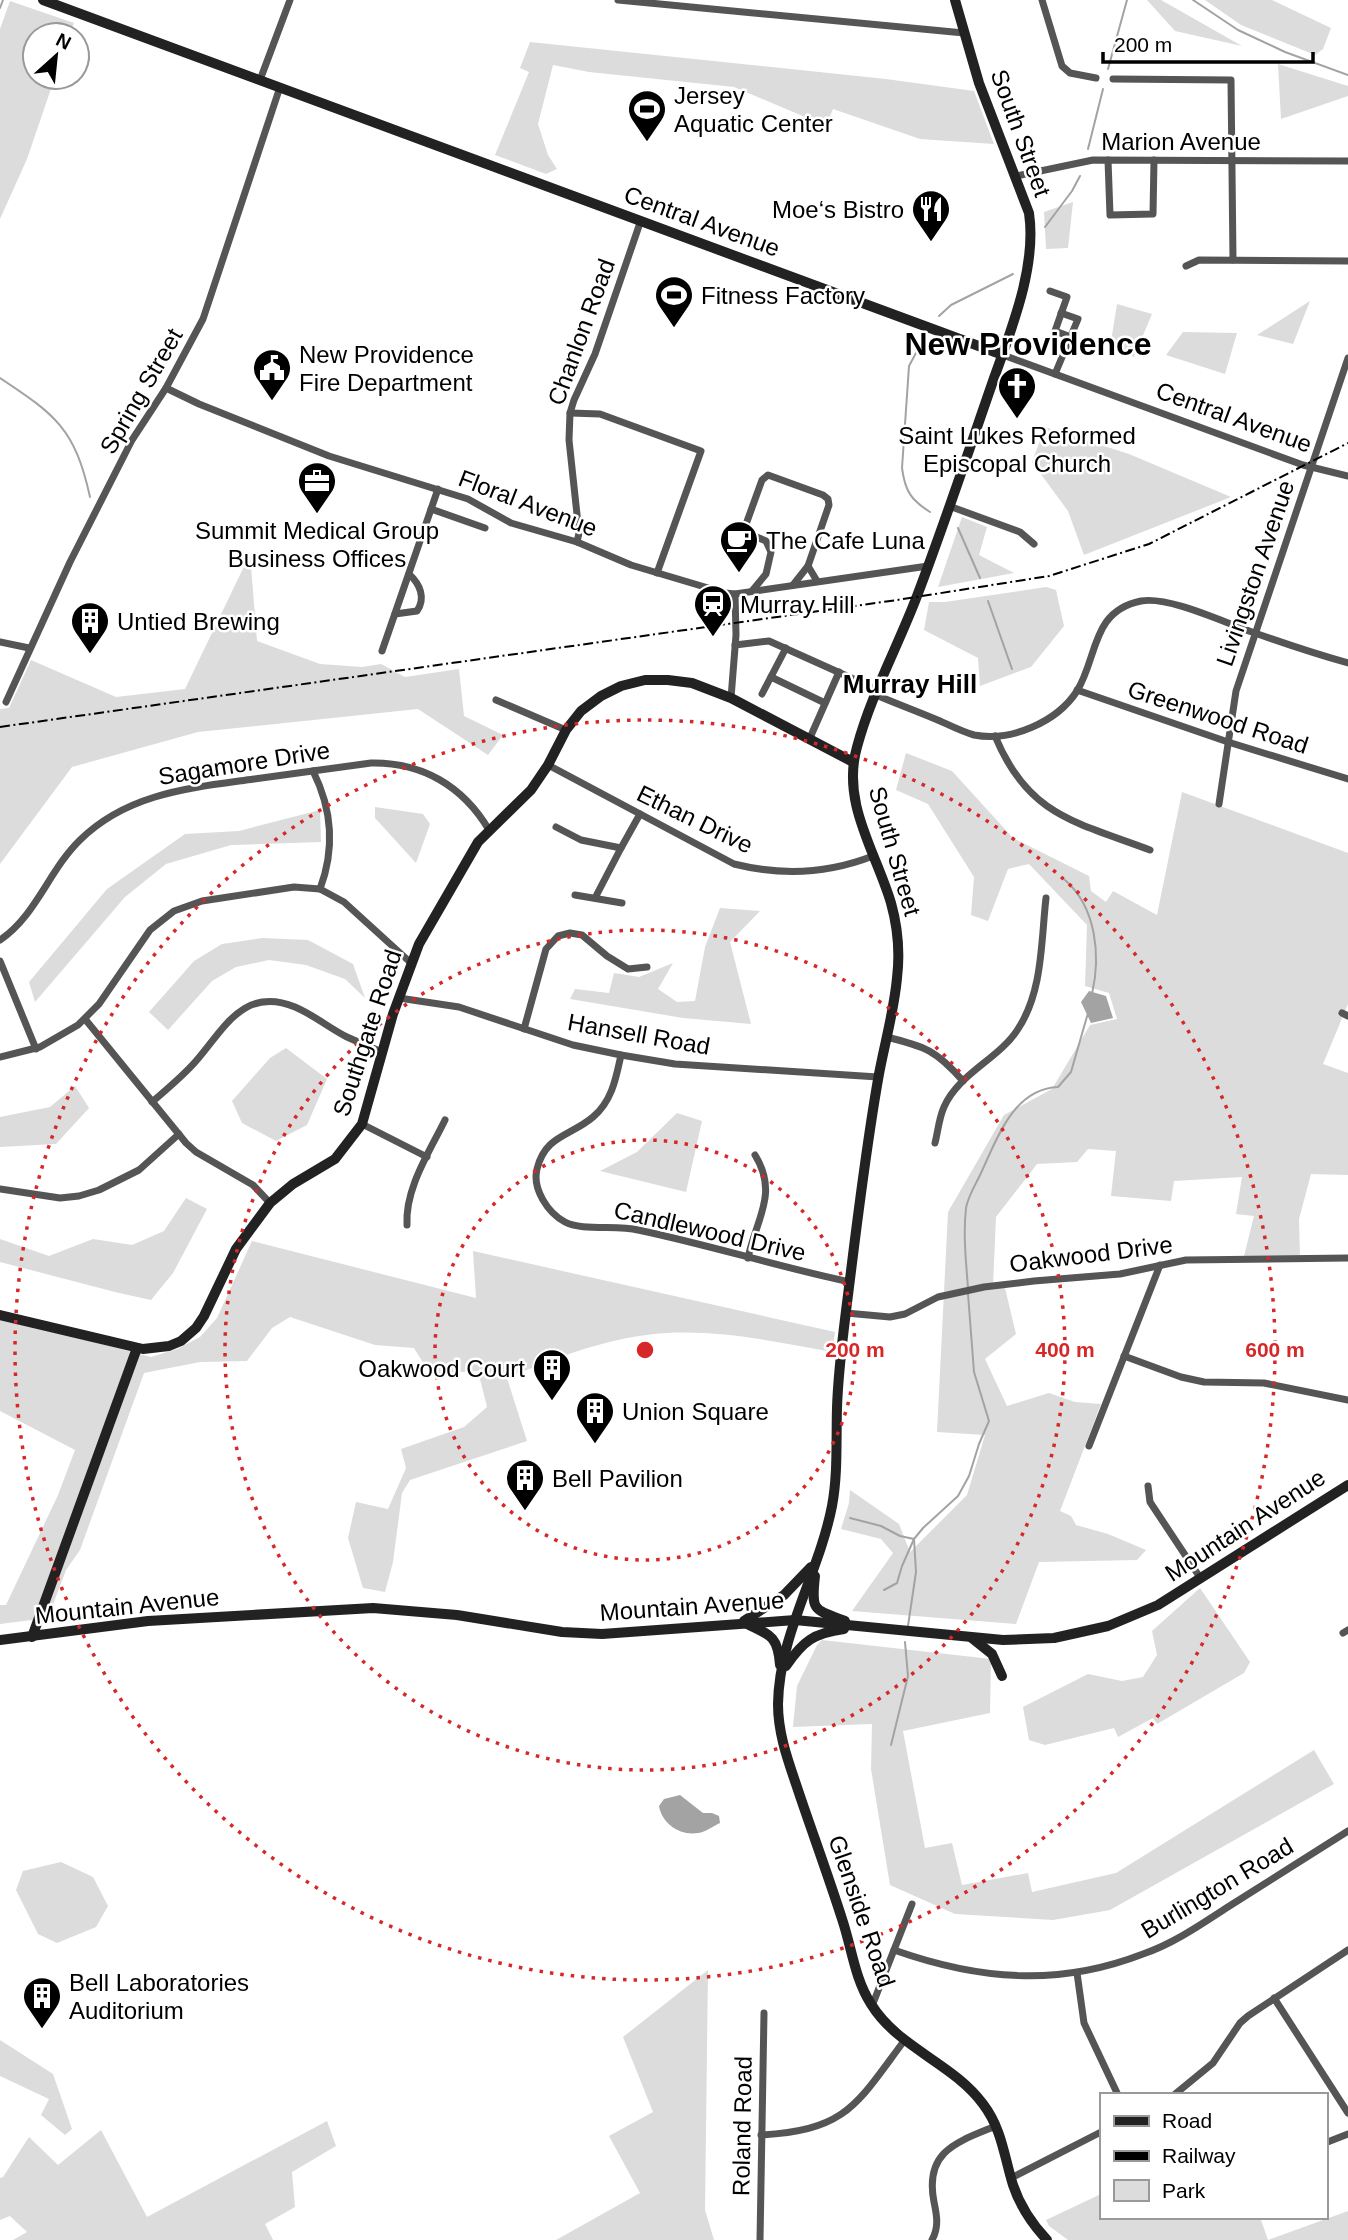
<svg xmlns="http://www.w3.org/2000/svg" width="1348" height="2240" viewBox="0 0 1348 2240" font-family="Arial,sans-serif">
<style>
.green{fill:#dcdcdc}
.water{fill:#a3a3a3}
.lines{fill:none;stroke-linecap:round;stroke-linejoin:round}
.stream{stroke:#a3a3a3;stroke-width:2}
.street{stroke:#555;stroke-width:7}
.secondary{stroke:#222;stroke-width:10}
.rail{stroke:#000;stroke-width:2;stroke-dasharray:10 3.5 2 3.5;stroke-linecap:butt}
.ring{fill:none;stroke:#d62828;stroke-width:3.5;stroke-dasharray:3.5 7}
.labels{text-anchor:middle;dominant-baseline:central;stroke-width:5;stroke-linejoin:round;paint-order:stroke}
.poi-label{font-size:24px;fill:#000;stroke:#fff;text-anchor:start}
.street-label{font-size:24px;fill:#000;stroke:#fff}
.neighbourhood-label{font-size:26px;font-weight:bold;fill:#000;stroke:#fff}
.district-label{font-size:32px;font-weight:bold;fill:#000;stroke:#fff}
.centre{fill:#d62828;stroke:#fff;stroke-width:3.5}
.ring-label{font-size:21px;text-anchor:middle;font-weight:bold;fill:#d62828;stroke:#fff;stroke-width:5;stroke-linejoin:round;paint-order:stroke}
</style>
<rect width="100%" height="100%" fill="#fff"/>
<g class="green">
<polygon points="1147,0 1161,0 1242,46 1175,31"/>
<polygon points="1205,0 1272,0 1331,28 1323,49 1315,55 1241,25"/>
<polygon points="10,1 74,23 69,35 35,35 35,77 55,77 27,159 0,219 0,29"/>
<polygon points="530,42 886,79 974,91 994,144 920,139 833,109 826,126 734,87 589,72 553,65 538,124 548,155 557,169 546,174 495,155 529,72 520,68"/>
<polygon points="1278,64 1348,86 1348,96 1281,119"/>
<polygon points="1073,202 1068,248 1046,249 1044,212"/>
<polygon points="1310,301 1293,344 1257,335"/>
<polygon points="1117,304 1152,314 1134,357 1110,348"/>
<polygon points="1183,332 1237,333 1225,374 1166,355"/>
<polygon points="1045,427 1129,454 1231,497 1084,555 1068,511 1032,462"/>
<polygon points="962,517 987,527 979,555 1014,573 938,587"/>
<polygon points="250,554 257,641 320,664 362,667 381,664 405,677 459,669 464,716 503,735 488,755 418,709 198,732 72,767 0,864 0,709 9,708 31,660 116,697 185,689"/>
<polygon points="1046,587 1056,590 1064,626 1031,667 980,686 978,658 924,630 929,602 945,602"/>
<polygon points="906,753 952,771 1013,838 1089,876 1091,891 1106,902 1113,891 1157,915 1182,792 1348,853 1348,1004 1323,1064 1348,1073 1348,1175 1311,1174 1299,1219 1300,1256 1244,1256 1254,1216 1236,1214 1242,1177 1174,1181 1171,1201 1111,1196 1116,1151 1088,1149 1077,1162 1037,1164 996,1217 993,1286 1004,1284 1016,1334 985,1359 1007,1406 1049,1393 1075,1402 1101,1404 1060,1511 1071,1516 1076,1525 1108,1534 1146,1550 1137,1560 1039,1562 1016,1624 852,1611 893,1553 881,1539 841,1529 849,1503 850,1490 899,1524 910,1552 967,1495 985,1435 937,1432 948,1212 1004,1115 1052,1089 1090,1025 1117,1019 1109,993 1085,986 1087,925 1029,864 1008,869 988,921 971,915 974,877 928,804 896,790"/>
<polygon points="375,807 423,814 430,824 416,863 375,818"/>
<polygon points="320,810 321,842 231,845 166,864 125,897 35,1002 29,982 107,889 185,834 239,831"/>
<polygon points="720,908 760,911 730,942 751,1024 683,1018 570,999 575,989 609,993 614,973 639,977 673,963 658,989 677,1002 695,1001 705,947"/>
<polygon points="262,938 308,940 353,964 365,998 345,979 306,965 269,960 236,967 212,981 168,1030 149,1012 194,961 222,944"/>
<polygon points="286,1048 327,1079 307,1125 276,1141 242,1123 232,1101 270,1058"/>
<polygon points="75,1086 89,1108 56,1144 0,1147 0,1117 50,1107"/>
<polygon points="677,1113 702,1121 686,1192 600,1171 637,1152"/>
<polygon points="186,1198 207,1209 173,1273 151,1300 115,1292 0,1262 0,1239 49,1256 93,1239 132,1245 164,1231"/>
<path d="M252,1241l224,57 -3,-47 362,81 -3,20c-55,-10 -110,-22 -165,-19 -56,3 -109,24 -160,45l20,63 -117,39 -8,13 -9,69 -8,30 -22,-4 -15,-50 8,-36 32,7 18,-41 -5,-19 63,-22 23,-20 -9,-36 -48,3 -16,-26 -39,-3 -85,-28 -18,11 -25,33 -47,1 -56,11 -64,177 -14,20 -18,48 -48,6v-19h6l52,-110 17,-45 -75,-39v-94l151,40 26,-8 23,-12 17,-19z"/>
<polygon points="1200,1588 1250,1662 1244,1673 1157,1724 1153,1718 1118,1737 1114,1728 1045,1745 1029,1740 1023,1707 1088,1674 1122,1681 1143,1677 1157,1655 1152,1631"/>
<polygon points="822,1640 991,1659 990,1713 903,1731 925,1848 952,1843 962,1885 1028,1873 1032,1892 1116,1873 1314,1750 1334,1784 1110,1910 1053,1920 955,1914 890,1885 871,1769 872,1724 793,1727 797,1686 817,1645"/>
<polygon points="61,1862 93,1877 108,1906 96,1927 57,1943 38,1934 16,1890 23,1871"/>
<polygon points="708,1970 705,2210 714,2240 556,2240 640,2193 609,2136 653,2112 623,2037"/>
<polygon points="0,2040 53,2074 72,2129 65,2135 41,2115 49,2099 0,2076"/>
<polygon points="327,2121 336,2146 292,2172 295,2207 265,2224 273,2240 13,2240 27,2232 10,2216 0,2220 0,2178 3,2177 29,2137 58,2165 101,2130 147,2217"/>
<polygon points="1101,2194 1101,2217 1260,2217 1268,2240 1348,2211 1348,2240 1068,2240 1049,2226 1046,2220"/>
</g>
<g class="water">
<polygon points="1089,991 1106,996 1113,1018 1091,1023 1081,1002"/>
<path d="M680,1795l23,18h9l7,3 1,7c-7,3 -14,9 -22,10 -18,3 -36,-9 -39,-27l5,-7z"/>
</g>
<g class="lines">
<g class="stream">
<polyline points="1193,0 1238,30 1285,52 1348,75"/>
<polyline points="0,8 3,0"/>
<polyline points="1108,69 1127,0"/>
<polyline points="1088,149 1103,89"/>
<polyline points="1045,227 1072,191 1080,176"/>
<polyline points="939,316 951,305 1013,274"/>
<path d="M924,338l-15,28 -7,102c3,23 9,32 28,44"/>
<path d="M0,378c56,37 75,51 90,119"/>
<polyline points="958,528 980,578"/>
<polyline points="988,601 1012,669"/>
<path d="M1065,880c31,27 36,75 27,114"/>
<path d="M968,1288c-2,-27 -5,-53 -2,-80 2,-12 10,-24 15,-35 16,-34 32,-84 77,-86l13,-15 17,-59"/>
<polyline points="850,1518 881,1526 900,1536 914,1539 916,1572 908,1626"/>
<polyline points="884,1590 897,1583 902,1566 914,1539 923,1528 958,1496 969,1476 979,1444 989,1421 974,1372 968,1294"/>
<polyline points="891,1745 908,1676 905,1642"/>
</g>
<g class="street">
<polyline points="618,0 964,33"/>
<polyline points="1042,0 1062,66 1070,73 1096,78"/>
<polyline points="1113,79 1231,80 1233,260"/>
<polyline points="260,80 290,0"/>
<polyline points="1108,160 1110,215 1153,214 1154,160"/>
<polyline points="1016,176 1093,160 1348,161"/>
<polyline points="1186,266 1199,260 1348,261"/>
<polyline points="1050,291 1067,297 1055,331 1071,337"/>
<polyline points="1003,355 1303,465 1348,476"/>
<polyline points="1055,374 1078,319 1061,313"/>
<polyline points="166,388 199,404 329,456 468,499 511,523 577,542 631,565 725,593 735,594 928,566"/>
<polyline points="570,413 600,414 701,451 657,573"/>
<polyline points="949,506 1020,532 1034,544"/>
<polyline points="431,509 485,528"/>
<polyline points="577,542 579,533 569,440 570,413 574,400 595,354 641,220"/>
<polyline points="793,585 808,566"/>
<polyline points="752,591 766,574 771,552 766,541 747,533 745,527 762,480 768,475 823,495 828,499 829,505 808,566 817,581"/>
<path d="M395,614l22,-3c9,-13 3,-27 -8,-37"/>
<polyline points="0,642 29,648"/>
<polyline points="735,645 769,641 878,690"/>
<polyline points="382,651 438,489"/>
<polyline points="771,677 825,703"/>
<polyline points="1077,690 1228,742 1348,779"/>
<polyline points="762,694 786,648"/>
<path d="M876,695c21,9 43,17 64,26 11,5 23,11 34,14 37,7 83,-13 103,-44 21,-34 14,-80 64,-90 28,-5 82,21 111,31 31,11 64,22 96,31"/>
<polyline points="731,698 736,635 735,594"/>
<polyline points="496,700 566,730"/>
<polyline points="6,702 70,562 132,440 166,388 203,319 280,87"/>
<path d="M995,736c33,80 81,86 155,114"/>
<polyline points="809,740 839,672"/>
<path d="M548,765l186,99c48,12 93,10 139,-8"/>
<path d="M313,771c19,38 22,78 7,118"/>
<polyline points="1219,804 1236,691 1348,358"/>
<polyline points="556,827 581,840 621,848 640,814"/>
<polyline points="575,895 622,903"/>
<polyline points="595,898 621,848"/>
<path d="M0,940c36,-24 49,-70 80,-100 48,-47 110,-52 174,-61 39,-5 78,-11 117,-16 51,-1 92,23 118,67"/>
<polyline points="0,961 36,1049"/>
<polyline points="399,998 459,1007 573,1045 621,1055 675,1064 878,1077"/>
<polyline points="1342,1013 1348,1016"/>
<polyline points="85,1019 186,1143 196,1152 253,1185 270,1203"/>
<polyline points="524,1029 546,949 558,936 570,933 582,935 607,956 628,969 647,967"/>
<path d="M886,1037c39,9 51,14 77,44"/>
<path d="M621,1055c-5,23 -9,46 -28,62 -22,19 -48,18 -56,52 -5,20 11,44 28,53 16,9 53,3 73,8 72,15 141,37 212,52"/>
<polyline points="0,1057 40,1047 78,1025 99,1004 150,930 174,911 202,901 294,887 320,889 344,902 411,963"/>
<path d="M152,1102c15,-13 31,-26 44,-41 28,-32 47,-75 99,-54 19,8 34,21 52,30 11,5 23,10 35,15"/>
<polyline points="362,1124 427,1157"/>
<path d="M935,1143c3,-12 4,-25 9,-36 15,-34 55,-48 74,-78 25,-38 23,-88 28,-131"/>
<polyline points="0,1189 60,1198 79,1196 99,1190 139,1170 179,1134"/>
<path d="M407,1225c-2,-37 23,-74 38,-105"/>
<path d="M748,1258c8,-39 31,-64 7,-103"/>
<polyline points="846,1313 890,1317 905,1314 938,1297 984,1287 1034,1281 1120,1274 1186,1260 1348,1258"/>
<polyline points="1124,1356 1181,1377 1204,1382 1264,1383 1348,1400"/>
<polyline points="1089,1446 1160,1265"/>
<polyline points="1148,1486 1150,1502 1201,1579"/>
<polyline points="1343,1633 1348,1630"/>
<path d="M894,1950c85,30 164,37 249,4 32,-11 60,-31 88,-49 39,-25 78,-49 117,-74"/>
<polyline points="1077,1973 1084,2023 1118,2095"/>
<polyline points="1274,1998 1348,2113"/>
<polyline points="872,2006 912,1904"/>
<polyline points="1174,2095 1213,2063 1240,2023 1248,2016 1348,1950"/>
<path d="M761,2135c86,-5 95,-30 143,-94"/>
<polyline points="1325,2143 1348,2134"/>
<polyline points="1011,2178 1101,2132"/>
<polyline points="760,2240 764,2013"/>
<path d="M932,2240c7,-13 5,-24 2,-38 -10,-51 23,-60 62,-76"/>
</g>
<g class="secondary">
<polyline points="43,0 1003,355"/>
<path d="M955,0l24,83 50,130c8,54 -18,117 -36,168 -25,72 -49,144 -76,215 -19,50 -46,99 -60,151 -16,56 19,105 34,156 7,25 9,50 6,75 -3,33 -12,64 -18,96 -14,78 -23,158 -33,237 -4,32 -8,65 -9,97 -1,33 1,66 -5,98 -13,67 -53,129 -54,198 0,34 13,64 23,95 14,41 29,82 42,123 9,28 12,57 28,82 27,44 82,59 112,100 19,25 21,52 30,81 7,21 19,39 34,55"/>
<polyline points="0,1315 143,1349 169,1346 181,1341 196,1328 204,1316 236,1249 270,1203 293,1184 335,1159 362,1124 393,1014 419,944 478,842 531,790 548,765 566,730 581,711 601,696 621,686 645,680 668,680 692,683 731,698 853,762"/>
<path d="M815,1576c-4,35 -2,33 30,45"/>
<polyline points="744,1621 784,1595 811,1567"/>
<path d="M747,1624c24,11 31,13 33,41"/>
<polyline points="32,1637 137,1348"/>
<polyline points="972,1638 992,1654 1002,1676"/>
<polyline points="0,1640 148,1621 373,1608 457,1615 562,1632 602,1634 795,1620 1003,1640 1054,1638 1108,1626 1158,1605 1348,1485"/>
<path d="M786,1666c17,-25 28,-33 58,-37"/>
</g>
<polyline class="rail" points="0,727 897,600 1049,576 1149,544 1348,443"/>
</g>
<g class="ring">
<circle cx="645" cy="1350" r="210"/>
<circle cx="645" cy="1350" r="420"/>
<circle cx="645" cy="1350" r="630"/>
</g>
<defs>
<symbol id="stadium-pin" viewBox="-11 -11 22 30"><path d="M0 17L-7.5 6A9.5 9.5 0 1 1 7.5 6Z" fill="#000" stroke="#fff"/><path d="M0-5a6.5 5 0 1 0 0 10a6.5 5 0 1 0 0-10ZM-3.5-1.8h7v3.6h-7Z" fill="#fff"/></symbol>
<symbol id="restaurant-pin" viewBox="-11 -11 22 30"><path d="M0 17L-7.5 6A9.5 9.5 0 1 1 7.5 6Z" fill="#000" stroke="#fff"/><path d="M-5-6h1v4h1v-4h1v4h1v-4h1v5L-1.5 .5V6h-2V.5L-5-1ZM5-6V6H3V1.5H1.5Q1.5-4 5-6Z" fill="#fff"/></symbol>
<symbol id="civic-pin" viewBox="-11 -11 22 30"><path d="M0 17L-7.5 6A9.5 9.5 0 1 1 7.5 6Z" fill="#000" stroke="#fff"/><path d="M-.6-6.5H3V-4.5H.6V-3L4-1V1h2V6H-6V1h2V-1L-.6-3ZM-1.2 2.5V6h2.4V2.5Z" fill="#fff"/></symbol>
<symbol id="church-pin" viewBox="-11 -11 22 30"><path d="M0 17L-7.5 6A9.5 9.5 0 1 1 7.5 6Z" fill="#000" stroke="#fff"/><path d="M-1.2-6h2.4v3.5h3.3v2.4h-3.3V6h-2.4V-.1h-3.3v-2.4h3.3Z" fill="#fff"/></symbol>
<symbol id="office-pin" viewBox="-11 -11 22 30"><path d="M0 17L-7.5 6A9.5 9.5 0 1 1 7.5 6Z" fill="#000" stroke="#fff"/><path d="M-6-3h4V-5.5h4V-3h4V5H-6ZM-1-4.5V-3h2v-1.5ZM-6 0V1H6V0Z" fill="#fff"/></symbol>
<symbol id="cafe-pin" viewBox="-11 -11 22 30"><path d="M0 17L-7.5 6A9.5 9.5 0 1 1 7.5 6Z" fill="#000" stroke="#fff"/><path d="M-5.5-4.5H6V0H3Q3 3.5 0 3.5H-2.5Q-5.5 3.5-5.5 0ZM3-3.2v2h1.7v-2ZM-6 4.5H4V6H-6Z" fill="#fff"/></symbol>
<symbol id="station-pin" viewBox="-11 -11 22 30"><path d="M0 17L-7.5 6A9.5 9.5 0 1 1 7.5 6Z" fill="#000" stroke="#fff"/><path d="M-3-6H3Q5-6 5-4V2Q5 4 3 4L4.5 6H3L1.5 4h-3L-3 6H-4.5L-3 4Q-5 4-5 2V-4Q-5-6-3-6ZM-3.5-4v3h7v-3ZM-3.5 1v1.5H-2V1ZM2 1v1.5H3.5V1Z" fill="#fff"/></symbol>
<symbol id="building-pin" viewBox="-11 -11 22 30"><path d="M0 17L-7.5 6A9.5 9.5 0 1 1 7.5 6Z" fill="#000" stroke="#fff"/><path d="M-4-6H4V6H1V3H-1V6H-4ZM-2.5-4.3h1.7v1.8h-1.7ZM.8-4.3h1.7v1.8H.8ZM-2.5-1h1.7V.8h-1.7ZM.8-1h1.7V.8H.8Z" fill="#fff"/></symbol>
</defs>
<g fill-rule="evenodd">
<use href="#stadium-pin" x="625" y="87" width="44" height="60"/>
<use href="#restaurant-pin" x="909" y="187" width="44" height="60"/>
<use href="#stadium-pin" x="652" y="273" width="44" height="60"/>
<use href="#civic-pin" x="250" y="346" width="44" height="60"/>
<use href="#church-pin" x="995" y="364" width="44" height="60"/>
<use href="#office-pin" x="295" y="459" width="44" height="60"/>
<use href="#cafe-pin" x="717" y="518" width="44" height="60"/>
<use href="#station-pin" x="691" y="582" width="44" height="60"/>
<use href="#building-pin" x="68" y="599" width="44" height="60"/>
<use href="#building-pin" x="530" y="1346" width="44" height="60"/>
<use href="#building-pin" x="573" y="1389" width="44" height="60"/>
<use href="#building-pin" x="503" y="1456" width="44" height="60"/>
<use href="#building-pin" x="20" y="1974" width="44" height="60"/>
</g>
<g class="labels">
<g class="poi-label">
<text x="674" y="95">Jersey<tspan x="674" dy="28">Aquatic Center</tspan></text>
<text x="904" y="209" text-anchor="end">Moe‘s Bistro</text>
<text x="701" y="295">Fitness Factory</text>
<text x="299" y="354">New Providence<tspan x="299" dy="28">Fire Department</tspan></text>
<text x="1017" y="435" text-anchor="middle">Saint Lukes Reformed<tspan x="1017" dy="28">Episcopal Church</tspan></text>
<text x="317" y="530" text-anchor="middle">Summit Medical Group<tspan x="317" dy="28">Business Offices</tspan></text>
<text x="766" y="540">The Cafe Luna</text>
<text x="740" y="604">Murray Hill</text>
<text x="117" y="621">Untied Brewing</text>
<text x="525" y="1368" text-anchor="end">Oakwood Court</text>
<text x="622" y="1411">Union Square</text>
<text x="552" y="1478">Bell Pavilion</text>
<text x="69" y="1982">Bell Laboratories<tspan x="69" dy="28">Auditorium</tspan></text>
</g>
<g class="street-label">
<text transform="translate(1021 133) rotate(70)">South Street</text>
<text x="1181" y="141">Marion Avenue</text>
<text transform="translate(702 221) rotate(20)">Central Avenue</text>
<text transform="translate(581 332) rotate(-70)">Chanlon Road</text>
<text transform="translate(141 391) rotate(-60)">Spring Street</text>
<text transform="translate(1234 417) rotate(20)">Central Avenue</text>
<text transform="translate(528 503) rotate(21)">Floral Avenue</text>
<text transform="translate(1255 573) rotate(-71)">Livingston Avenue</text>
<text transform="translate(1218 717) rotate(18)">Greenwood Road</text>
<text transform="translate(244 763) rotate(-9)">Sagamore Drive</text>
<text transform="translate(695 819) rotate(26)">Ethan Drive</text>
<text transform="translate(895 851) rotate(74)">South Street</text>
<text transform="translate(367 1033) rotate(-72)">Southgate Road</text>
<text transform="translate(639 1034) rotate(10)">Hansell Road</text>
<text transform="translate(710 1231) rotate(13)">Candlewood Drive</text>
<text transform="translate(1091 1254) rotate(-7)">Oakwood Drive</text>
<text transform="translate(1245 1525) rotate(-33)">Mountain Avenue</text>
<text transform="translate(127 1606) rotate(-6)">Mountain Avenue</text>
<text transform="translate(692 1606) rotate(-4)">Mountain Avenue</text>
<text transform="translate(1217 1888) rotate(-31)">Burlington Road</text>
<text transform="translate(862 1911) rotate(71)">Glenside Road</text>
<text transform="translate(742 2126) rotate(-89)">Roland Road</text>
</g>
<g class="neighbourhood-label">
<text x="910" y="684">Murray Hill</text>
</g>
<g class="district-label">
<text x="1028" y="344">New Providence</text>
</g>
</g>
<circle cx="645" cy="1350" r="10" class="centre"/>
<g class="ring-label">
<text x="855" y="1357">200 m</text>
<text x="1065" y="1357">400 m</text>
<text x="1275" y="1357">600 m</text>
</g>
<rect x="1100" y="2093" width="228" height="126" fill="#ffffff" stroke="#999999" stroke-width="2"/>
<rect x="1114" y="2116" width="35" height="10" fill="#222222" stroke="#999999" stroke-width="2"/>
<text x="1162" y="2128" font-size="21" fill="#000000">Road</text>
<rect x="1114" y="2151" width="35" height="10" fill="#000000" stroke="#999999" stroke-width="2"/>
<text x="1162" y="2163" font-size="21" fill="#000000">Railway</text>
<rect x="1114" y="2180" width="35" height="21" fill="#dcdcdc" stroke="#999999" stroke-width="2"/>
<text x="1162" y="2198" font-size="21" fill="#000000">Park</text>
<g transform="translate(56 56) rotate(27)"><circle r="33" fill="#ffffff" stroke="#999999" stroke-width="2"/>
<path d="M0-5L12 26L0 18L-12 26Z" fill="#000000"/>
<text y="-10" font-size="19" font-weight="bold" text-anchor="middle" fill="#000000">N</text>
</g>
<path d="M1103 52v10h210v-10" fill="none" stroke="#000000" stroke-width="3.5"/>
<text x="1114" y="52" font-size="21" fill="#000000" stroke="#ffffff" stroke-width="5" paint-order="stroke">200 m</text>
</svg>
